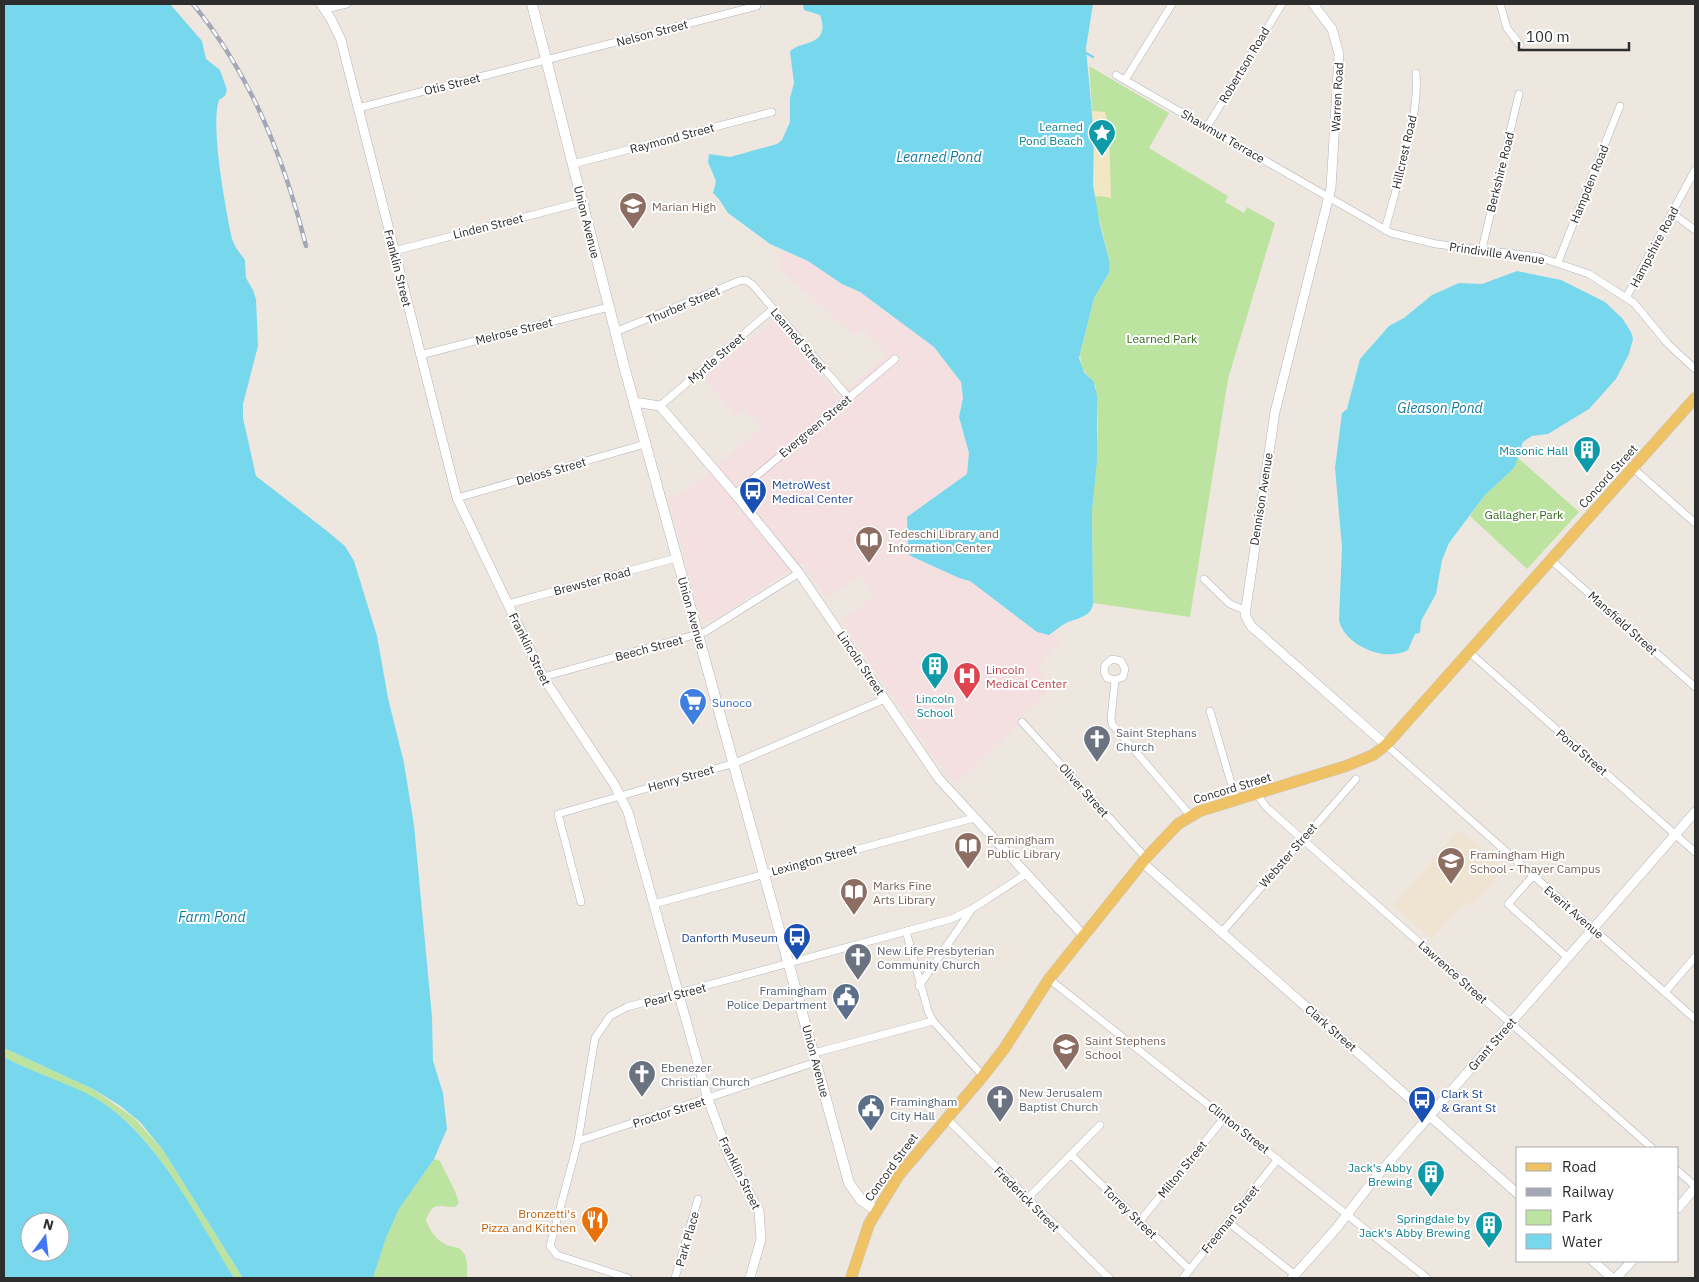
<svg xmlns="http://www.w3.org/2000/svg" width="1699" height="1282" viewBox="0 0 1699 1282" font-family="'IBM Plex Sans',sans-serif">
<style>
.education{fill:#efe3d1}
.medical{fill:#f4dfe1}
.green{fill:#bce39f}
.sand{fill:#f2e7c5}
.water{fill:#77d8ed;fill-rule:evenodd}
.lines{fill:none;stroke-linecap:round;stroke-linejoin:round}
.stream{stroke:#77d8ed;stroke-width:2.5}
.minor-casing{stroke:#b1b4bd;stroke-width:8}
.tertiary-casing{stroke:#b1b4bd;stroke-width:10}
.secondary-casing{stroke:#b1b4bd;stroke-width:11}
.primary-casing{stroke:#c8c8c8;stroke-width:12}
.minor{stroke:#fff;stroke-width:7}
.tertiary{stroke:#fff;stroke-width:9}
.secondary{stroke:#fff;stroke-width:10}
.primary{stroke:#efc365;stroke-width:11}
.rail-casing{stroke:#a3a7b7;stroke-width:4.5}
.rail{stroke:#fff;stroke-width:2.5;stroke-dasharray:8;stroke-linecap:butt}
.labels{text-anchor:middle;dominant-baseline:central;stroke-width:4;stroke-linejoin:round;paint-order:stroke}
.street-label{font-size:12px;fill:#2d2d2d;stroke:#fff}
.culture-label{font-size:12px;fill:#0d838f;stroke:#fff;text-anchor:end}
.education-label{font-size:12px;fill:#785e54;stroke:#fff;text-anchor:start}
.park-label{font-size:12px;fill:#346b1d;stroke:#fff}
.transit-label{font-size:12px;fill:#164399;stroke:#fff;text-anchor:start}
.health-label{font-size:12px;fill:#be3a42;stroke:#fff;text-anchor:start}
.shop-label{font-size:12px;fill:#366cbe;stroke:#fff;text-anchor:start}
.worship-label{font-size:12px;fill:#5b616d;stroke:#fff;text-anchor:start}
.service-label{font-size:12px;fill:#4e5e75;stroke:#fff;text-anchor:end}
.food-label{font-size:12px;fill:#c56008;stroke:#fff;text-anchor:end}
.water-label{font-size:14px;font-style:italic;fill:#107a9f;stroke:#fff}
</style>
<rect width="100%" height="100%" fill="#eee7e0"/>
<polygon class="education" points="1459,830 1504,869 1472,906 1465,901 1432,939 1393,905"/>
<polygon class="medical" points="781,251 808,261 842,284 860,292 888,314 917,332 934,347 961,382 963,398 959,417 969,453 967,474 909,515 906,523 907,546 911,556 959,578 970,581 1032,622 1055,634 1062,641 1037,668 1054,686 1023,715 1016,727 956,784 939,765 841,620 875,596 860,575 826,599 802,563 711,622 707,622 701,618 668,498 688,489 762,428 745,409 736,416 703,378 772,322 776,323 838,397 888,355 863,329 854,335 781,271"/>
<g class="green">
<polygon points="1089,66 1169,113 1149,148 1228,196 1225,202 1244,213 1247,207 1275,223 1228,379 1190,617 1093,603 1092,511 1098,427 1096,386 1082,368 1080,355 1094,298 1109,273 1110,263 1094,197 1093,123"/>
<polygon points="1518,458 1579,512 1527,569 1470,516 1485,495 1510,472"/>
<path d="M4,1048l89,41 41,29 29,32 80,128h-9l-76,-121c-16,-22 -38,-45 -62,-58 -30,-17 -63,-25 -92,-42z"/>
<path d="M434,1159l6,2c6,14 15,27 19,42l-4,4c-16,0 -22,-6 -29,13 4,10 9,19 19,24 4,3 10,2 15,5 9,7 7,19 7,29h-94l13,-40 13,-29z"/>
</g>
<polygon class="sand" points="1092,111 1105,112 1109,127 1111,198 1099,196 1094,197"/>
<g class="water">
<path d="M4,4h166l32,37 4,18 14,11 7,20 -2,6 -6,4c-9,26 7,110 13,139l4,9 9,12 1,18 7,12 3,9 2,47 -15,58v14l13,58 71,55 18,15 9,15 23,75 11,62 16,65 10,62 18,192 1,44 10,32 4,36 -13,30 -35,50 -13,29 -13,40h-130l-80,-128 -23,-28 -21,-17 -26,-16 -89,-41z"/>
<path d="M803,4h290l-7,44 8,88 -1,49 7,40 10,38 -1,10 -15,25 -15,60 5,14 10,10 3,13v65l-5,51 1,92c-1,14 -16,15 -27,20 -6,3 -11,8 -17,12l-12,-3 -67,-51 -11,-3 -48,-22 -3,-3 -1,-36 60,-43 2,-21 -10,-36 4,-19 -2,-16 -27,-35 -74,-55 -18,-8 -34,-23 -38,-17 -42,-31 -9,-14 -6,-6 3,-12 -8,-19 1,-8 21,3 47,-13 5,-4 8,-18v-24l4,-15 -4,-31c8,-12 42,-4 30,-37l-16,-5z"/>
<path d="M1517,271l44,9 44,22 17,16 9,14 2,7 -4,15 -13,25 -27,30 -41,25 -16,2 -9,6 -8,24 -5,6 -25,23 -36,48 -7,17 -6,34 -15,27 -1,12 -5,1 -7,16c-23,13 -64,-5 -69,-30l3,-73 -7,-79 7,-55 5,-4 13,-50 29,-33 15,-8 28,-23 27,-12 23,1z"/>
<path d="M4,1057c30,17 64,25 93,42 60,36 101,121 137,179h-230zM30,1222h30v30h-30z"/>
</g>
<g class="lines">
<polyline class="stream" points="1086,53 1093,57"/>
<defs>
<g id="minor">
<polyline points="1500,4 1507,28 1520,45"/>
<polyline points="325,9 347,4"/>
<polyline points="1116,75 1391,233 1436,244 1539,257 1589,274 1634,303 1668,344 1695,369"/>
<polyline points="1125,80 1172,4"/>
<polyline points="358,108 757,6 757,4"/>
<polyline points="1207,127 1282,4"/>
<polyline points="573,164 772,112"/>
<polyline points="1672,213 1695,230"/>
<path d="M1385,230c11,-43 35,-114 31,-157"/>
<polyline points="1482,249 1519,94"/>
<polyline points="394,251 582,202"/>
<polyline points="1558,262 1620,106"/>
<polyline points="1627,296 1695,170"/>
<polyline points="615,332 739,281 746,280 753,285 849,398"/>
<polyline points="420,355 609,307"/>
<polyline points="660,406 773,309"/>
<polyline points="1633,468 1695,523"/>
<polyline points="735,494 895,359"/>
<polyline points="457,498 645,444"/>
<polyline points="1551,560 1695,687"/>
<polyline points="1204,579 1230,604 1245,610"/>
<polyline points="508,604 676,558"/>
<polyline points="1469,652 1695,852"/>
<polyline points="543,677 705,632 799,573"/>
<polyline points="1115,680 1107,678 1104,671 1105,665 1112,659 1121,661 1125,669 1123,677 1115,680 1111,718 1112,724 1190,815"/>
<polyline points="1210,711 1236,800"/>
<polyline points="1022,722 1146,858"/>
<polyline points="1386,745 1695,1019"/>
<polyline points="1257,794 1266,807 1652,1148"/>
<polyline points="1533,876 1508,904 1568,958"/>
<polyline points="581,902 558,814 735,763 885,699"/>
<polyline points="654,904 974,818"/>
<polyline points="906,931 928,1011 933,1021 983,1076"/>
<polyline points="1222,932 1356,779"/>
<polyline points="1049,979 1427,1278"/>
<polyline points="919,986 970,912"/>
<polyline points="1665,992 1695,957"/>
<polyline points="814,1053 933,1021"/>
<polyline points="946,1118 1109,1278"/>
<polyline points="578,1141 816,1062"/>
<polyline points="1071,1155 1189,1269"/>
<polyline points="1678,1171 1695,1186"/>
<polyline points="1028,1198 1100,1125"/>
<polyline points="1140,1221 1225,1117"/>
<polyline points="1228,1222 1295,1275"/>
<polyline points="628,1278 557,1255 550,1246 578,1141 595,1038 610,1016 627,1007 951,919 972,909 1026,874"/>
<polyline points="675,1278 698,1199"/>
<polyline points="1183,1278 1278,1159"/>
</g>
<g id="tertiary">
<polyline points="321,4 331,19 341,40 457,498 543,677 614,784 628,812 708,1099 730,1159 759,1211 761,1239 750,1278"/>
<polyline points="1313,4 1332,29 1339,54 1331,188 1275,412 1245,615 1251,626 1386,745"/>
<polyline points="634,402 660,406 735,494 799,573 939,779 1083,935"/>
<polyline points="1143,863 1518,1194"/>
<polyline points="1678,1208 1695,1188"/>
<polyline points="1593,1261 1612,1278"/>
<polyline points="1292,1278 1335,1230 1376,1177 1695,812"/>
<polyline points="1616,1278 1632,1261"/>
</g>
<polyline id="secondary" points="532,4 624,366 849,1183 861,1200 876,1210"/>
<polyline id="primary" points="851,1278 869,1224 899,1175 983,1076 1004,1049 1049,979 1146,858 1178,824 1200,811 1346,766 1373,755 1386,745 1695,398"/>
</defs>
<use href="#minor" class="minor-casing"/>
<use href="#tertiary" class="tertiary-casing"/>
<use href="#secondary" class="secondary-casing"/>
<use href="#primary" class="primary-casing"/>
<use href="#minor" class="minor"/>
<use href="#tertiary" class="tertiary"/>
<use href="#secondary" class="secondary"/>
<use href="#primary" class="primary"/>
<defs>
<path id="rail" d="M193,4c58,71 91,154 113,242"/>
</defs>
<use href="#rail" class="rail-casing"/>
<use href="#rail" class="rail"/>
</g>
<defs>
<symbol id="sight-pin" viewBox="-11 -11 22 30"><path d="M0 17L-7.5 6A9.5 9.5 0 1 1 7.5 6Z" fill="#0f9aa8" stroke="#fff"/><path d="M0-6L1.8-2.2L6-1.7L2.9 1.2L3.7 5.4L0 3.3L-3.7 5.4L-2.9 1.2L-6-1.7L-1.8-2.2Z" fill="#fff"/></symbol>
<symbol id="school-pin" viewBox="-11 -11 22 30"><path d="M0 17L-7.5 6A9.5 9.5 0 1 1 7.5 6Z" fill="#8d6e63" stroke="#fff"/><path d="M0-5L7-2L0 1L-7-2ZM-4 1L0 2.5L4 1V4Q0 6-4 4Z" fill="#fff"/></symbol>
<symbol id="building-pin" viewBox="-11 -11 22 30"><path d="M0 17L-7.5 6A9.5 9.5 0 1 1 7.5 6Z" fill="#0f9aa8" stroke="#fff"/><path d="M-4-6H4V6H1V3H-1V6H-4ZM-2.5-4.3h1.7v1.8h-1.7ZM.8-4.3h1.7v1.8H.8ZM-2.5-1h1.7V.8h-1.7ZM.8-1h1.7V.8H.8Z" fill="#fff"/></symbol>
<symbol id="bus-pin" viewBox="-11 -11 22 30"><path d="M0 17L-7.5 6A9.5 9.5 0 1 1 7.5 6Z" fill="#1a4fb4" stroke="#fff"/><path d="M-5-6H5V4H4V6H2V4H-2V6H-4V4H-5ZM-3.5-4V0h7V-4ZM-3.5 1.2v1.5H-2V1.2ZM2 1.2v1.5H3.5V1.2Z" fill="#fff"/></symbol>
<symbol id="library-pin" viewBox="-11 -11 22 30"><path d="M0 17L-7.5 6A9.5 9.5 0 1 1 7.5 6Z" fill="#8d6e63" stroke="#fff"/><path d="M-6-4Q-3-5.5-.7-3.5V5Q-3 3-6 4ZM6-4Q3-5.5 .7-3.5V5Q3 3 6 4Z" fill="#fff"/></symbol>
<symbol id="hospital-pin" viewBox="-11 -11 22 30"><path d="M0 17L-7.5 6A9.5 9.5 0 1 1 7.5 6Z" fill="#e0444e" stroke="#fff"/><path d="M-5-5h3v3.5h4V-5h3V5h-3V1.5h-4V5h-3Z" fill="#fff"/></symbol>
<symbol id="supermarket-pin" viewBox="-11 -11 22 30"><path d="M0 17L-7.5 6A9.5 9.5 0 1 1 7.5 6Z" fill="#3f7fe0" stroke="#fff"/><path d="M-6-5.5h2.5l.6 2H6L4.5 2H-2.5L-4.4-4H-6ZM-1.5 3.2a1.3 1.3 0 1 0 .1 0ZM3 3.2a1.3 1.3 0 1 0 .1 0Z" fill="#fff"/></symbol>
<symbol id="church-pin" viewBox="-11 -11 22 30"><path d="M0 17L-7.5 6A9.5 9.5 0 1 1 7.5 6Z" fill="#6b7280" stroke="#fff"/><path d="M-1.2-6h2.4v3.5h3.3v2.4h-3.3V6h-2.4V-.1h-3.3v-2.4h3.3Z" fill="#fff"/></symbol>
<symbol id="civic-pin" viewBox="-11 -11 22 30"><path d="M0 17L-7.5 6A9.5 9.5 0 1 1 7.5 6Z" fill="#5c6f8a" stroke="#fff"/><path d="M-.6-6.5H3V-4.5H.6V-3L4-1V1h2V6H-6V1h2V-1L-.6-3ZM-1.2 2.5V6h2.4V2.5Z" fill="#fff"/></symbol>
<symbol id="restaurant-pin" viewBox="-11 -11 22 30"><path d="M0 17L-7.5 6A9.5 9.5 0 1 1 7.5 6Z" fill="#e8710a" stroke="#fff"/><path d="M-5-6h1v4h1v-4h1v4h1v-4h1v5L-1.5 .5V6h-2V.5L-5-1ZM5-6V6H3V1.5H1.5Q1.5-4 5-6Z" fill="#fff"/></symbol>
</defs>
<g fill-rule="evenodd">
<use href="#sight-pin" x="1086" y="117" width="32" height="43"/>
<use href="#school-pin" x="617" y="190" width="32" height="43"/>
<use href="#building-pin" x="1571" y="434" width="32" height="43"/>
<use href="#bus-pin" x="737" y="475" width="32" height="43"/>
<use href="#library-pin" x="853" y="524" width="32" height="43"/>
<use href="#building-pin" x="919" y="650" width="32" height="43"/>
<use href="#hospital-pin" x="951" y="660" width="32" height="43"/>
<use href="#supermarket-pin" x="677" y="686" width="32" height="43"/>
<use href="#church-pin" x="1081" y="723" width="32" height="43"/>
<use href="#library-pin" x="952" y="830" width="32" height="43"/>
<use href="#school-pin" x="1435" y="845" width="32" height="43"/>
<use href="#library-pin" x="838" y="876" width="32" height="43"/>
<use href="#bus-pin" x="781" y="921" width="32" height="43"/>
<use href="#church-pin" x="842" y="941" width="32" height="43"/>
<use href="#civic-pin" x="830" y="981" width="32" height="43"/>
<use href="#school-pin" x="1050" y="1031" width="32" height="43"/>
<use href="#church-pin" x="626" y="1058" width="32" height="43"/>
<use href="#church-pin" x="984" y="1083" width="32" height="43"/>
<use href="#bus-pin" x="1406" y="1084" width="32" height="43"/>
<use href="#civic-pin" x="855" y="1092" width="32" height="43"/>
<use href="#building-pin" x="1415" y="1158" width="32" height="43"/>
<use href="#restaurant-pin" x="579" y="1204" width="32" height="43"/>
<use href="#building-pin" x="1473" y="1209" width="32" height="43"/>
</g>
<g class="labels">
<g class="street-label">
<text transform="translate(652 33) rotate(-15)">Nelson Street</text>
<text transform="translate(1244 65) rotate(-59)">Robertson Road</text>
<text transform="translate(452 84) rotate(-14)">Otis Street</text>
<text transform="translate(1337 97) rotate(-87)">Warren Road</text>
<text transform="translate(1223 136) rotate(30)">Shawmut Terrace</text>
<text transform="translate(672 138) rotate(-15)">Raymond Street</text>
<text transform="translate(1404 152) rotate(-77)">Hillcrest Road</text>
<text transform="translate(1500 172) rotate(-76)">Berkshire Road</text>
<text transform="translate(1589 184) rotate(-68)">Hampden Road</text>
<text transform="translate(587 222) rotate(76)">Union Avenue</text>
<text transform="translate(488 226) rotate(-14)">Linden Street</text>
<text transform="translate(1654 247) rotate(-62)">Hampshire Road</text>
<text transform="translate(1497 253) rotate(8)">Prindiville Avenue</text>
<text transform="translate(398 268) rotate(76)">Franklin Street</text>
<text transform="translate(683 305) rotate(-23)">Thurber Street</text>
<text transform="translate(514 331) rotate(-14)">Melrose Street</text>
<text transform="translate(799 340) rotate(50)">Learned Street</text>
<text transform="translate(716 358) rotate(-41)">Myrtle Street</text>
<text transform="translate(815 426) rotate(-40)">Evergreen Street</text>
<text transform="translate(551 471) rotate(-16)">Deloss Street</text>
<text transform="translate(1608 476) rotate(-48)">Concord Street</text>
<text transform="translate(1261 499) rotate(-81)">Dennison Avenue</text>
<text transform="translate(592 581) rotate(-15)">Brewster Road</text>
<text transform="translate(692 613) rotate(74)">Union Avenue</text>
<text transform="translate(1623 623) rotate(42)">Mansfield Street</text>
<text transform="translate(649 648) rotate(-15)">Beech Street</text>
<text transform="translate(530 649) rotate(64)">Franklin Street</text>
<text transform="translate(861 663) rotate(56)">Lincoln Street</text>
<text transform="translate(1582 752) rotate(41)">Pond Street</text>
<text transform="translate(681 778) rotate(-16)">Henry Street</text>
<text transform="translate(1232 788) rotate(-17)">Concord Street</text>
<text transform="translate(1084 790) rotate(48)">Oliver Street</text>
<text transform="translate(1288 855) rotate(-49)">Webster Street</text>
<text transform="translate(814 860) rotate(-15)">Lexington Street</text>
<text transform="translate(1574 912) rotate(41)">Everit Avenue</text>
<text transform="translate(1453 972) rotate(42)">Lawrence Street</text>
<text transform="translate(675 995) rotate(-15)">Pearl Street</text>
<text transform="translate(1331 1028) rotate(41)">Clark Street</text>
<text transform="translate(1492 1044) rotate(-49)">Grant Street</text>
<text transform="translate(816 1061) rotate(75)">Union Avenue</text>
<text transform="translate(669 1112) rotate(-18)">Proctor Street</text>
<text transform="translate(1239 1128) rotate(38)">Clinton Street</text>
<text transform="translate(891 1167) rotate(-54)">Concord Street</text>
<text transform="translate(1182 1169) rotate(-51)">Milton Street</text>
<text transform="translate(740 1173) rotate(64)">Franklin Street</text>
<text transform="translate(1027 1199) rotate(45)">Frederick Street</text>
<text transform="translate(1130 1212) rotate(44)">Torrey Street</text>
<text transform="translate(1230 1219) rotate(-51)">Freeman Street</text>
<text transform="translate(687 1239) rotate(-74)">Park Place</text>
</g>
<g class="culture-label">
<text x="1083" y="126">Learned<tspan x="1083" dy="14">Pond Beach</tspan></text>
<text x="1568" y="450">Masonic Hall</text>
<text x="935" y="698" text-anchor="middle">Lincoln<tspan x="935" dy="14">School</tspan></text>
<text x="1412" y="1167">Jack's Abby<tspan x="1412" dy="14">Brewing</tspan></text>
<text x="1470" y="1218">Springdale by<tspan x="1470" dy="14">Jack's Abby Brewing</tspan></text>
</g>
<g class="education-label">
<text x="652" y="206">Marian High</text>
<text x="888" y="533">Tedeschi Library and<tspan x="888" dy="14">Information Center</tspan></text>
<text x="987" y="839">Framingham<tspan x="987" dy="14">Public Library</tspan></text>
<text x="1470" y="854">Framingham High<tspan x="1470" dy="14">School - Thayer Campus</tspan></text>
<text x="873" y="885">Marks Fine<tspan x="873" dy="14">Arts Library</tspan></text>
<text x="1085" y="1040">Saint Stephens<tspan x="1085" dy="14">School</tspan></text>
</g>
<g class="park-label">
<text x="1162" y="338">Learned Park</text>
<text x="1524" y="514">Gallagher Park</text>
</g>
<g class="transit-label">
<text x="772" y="484">MetroWest<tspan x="772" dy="14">Medical Center</tspan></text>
<text x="778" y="937" text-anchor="end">Danforth Museum</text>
<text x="1441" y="1093">Clark St<tspan x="1441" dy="14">&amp; Grant St</tspan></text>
</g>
<g class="health-label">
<text x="986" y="669">Lincoln<tspan x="986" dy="14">Medical Center</tspan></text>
</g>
<g class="shop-label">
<text x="712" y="702">Sunoco</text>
</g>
<g class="worship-label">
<text x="1116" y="732">Saint Stephans<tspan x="1116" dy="14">Church</tspan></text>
<text x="877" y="950">New Life Presbyterian<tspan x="877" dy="14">Community Church</tspan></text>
<text x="661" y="1067">Ebenezer<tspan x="661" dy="14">Christian Church</tspan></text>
<text x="1019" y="1092">New Jerusalem<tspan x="1019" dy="14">Baptist Church</tspan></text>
</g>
<g class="service-label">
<text x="827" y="990">Framingham<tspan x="827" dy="14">Police Department</tspan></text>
<text x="890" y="1101" text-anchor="start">Framingham<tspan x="890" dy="14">City Hall</tspan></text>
</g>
<g class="food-label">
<text x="576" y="1213">Bronzetti's<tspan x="576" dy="14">Pizza and Kitchen</tspan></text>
</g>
<g class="water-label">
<text x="939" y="157">Learned Pond</text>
<text x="1440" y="408">Gleason Pond</text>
<text x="212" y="917">Farm Pond</text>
</g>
</g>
<rect width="1699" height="1282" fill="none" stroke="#2d2d2d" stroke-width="10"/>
<rect x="1516" y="1147" width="162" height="115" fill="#ffffff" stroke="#ababab"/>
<rect x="1526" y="1163" width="25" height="8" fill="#efc365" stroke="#ababab"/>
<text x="1562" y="1172" font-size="15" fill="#2d2d2d">Road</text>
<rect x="1526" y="1188" width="25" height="8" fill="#a3a7b7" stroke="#ababab"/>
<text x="1562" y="1197" font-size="15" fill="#2d2d2d">Railway</text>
<rect x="1526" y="1210" width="25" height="15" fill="#bce39f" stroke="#ababab"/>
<text x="1562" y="1222" font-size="15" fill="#2d2d2d">Park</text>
<rect x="1526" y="1234" width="25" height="15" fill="#77d8ed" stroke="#ababab"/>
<text x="1562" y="1247" font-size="15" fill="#2d2d2d">Water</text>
<g transform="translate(45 1237) rotate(15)"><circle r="24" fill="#ffffff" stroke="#ababab"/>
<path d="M0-4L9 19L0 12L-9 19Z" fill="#4575f7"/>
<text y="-8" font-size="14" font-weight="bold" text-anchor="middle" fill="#2d2d2d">N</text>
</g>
<path d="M1519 42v8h110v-8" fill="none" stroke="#2d2d2d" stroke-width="2.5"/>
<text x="1526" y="42" font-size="15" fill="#2d2d2d" stroke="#ffffff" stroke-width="4" paint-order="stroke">100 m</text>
</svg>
